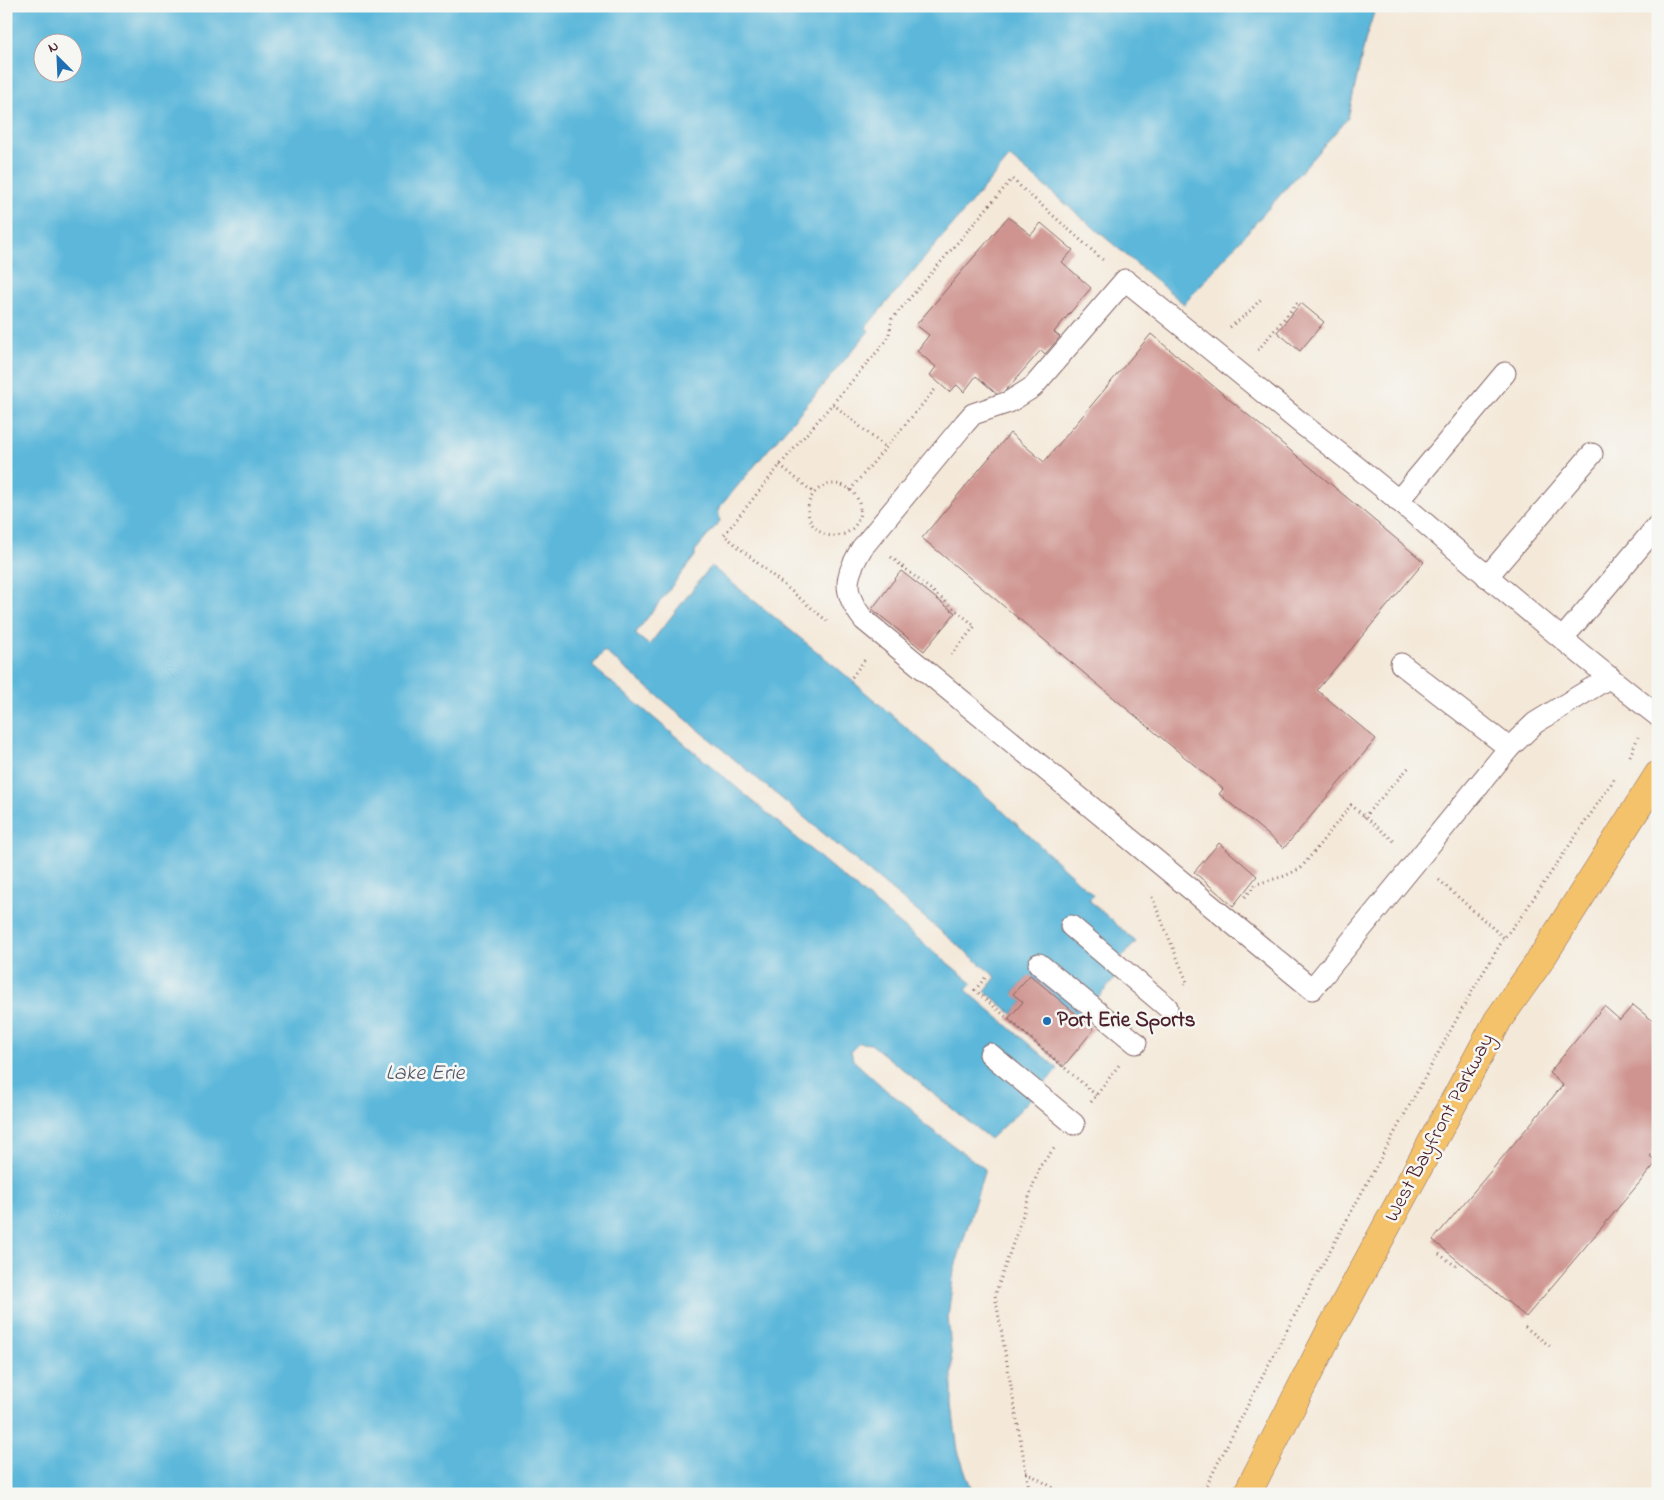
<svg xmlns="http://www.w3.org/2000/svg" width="1664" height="1500" viewBox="0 0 1664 1500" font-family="'Indie Flower',sans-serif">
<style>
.water{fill:#5cb7da;stroke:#536b82;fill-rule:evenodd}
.building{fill:#cf9490}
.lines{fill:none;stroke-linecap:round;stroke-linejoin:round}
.lane-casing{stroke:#866668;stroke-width:23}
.highway-casing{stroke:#866668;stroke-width:29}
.path{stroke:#866668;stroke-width:3;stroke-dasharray:1 4;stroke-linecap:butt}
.lane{stroke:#fff;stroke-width:21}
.highway{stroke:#f3c26a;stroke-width:28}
.poi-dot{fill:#1f6fb2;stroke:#f6f6f2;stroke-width:2}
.labels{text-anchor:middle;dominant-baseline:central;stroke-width:5;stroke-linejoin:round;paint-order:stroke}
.poi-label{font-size:21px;font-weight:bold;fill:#4a1f2b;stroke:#f6f6f2;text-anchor:start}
.street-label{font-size:21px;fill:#4a1f2b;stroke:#f6f6f2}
.water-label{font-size:22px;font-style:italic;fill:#505468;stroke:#f6f6f2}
</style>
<rect width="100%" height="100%" fill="#f6f6f2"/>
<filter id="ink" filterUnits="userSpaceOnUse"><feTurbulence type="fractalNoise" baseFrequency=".02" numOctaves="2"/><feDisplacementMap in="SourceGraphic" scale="10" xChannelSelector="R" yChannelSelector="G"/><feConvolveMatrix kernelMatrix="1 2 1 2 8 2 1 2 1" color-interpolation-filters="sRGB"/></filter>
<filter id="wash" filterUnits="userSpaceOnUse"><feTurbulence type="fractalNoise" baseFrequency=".0096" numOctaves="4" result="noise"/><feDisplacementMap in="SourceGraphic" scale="20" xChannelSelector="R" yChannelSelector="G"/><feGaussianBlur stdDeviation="1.12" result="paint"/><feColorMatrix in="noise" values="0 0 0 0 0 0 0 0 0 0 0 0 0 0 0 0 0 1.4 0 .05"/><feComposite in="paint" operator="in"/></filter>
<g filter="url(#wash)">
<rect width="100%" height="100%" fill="#f4e9d9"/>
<path class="water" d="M6,6h1370l-11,35 -17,77 -164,186 -174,-147 -144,170 3,4 -151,178 2,12 -25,30v5l-60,78 14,11 62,-79 125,101 158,136 99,92 -4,5 47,42 -17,18 1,13 -26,29 -2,12 -6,9 -56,-48 -17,18 10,9 -11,12 -27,-23 11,-14 -392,-326 -12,15 263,221 117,96 -6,7 92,79 -40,43 -28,27 -119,-95 -12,-1 -8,8 2,9 34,31 24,17 13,16 61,45 -31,102 -6,45 4,47v44l6,44 15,43h-967zM42,42h30v30h-30z"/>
<g id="blocks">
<g class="building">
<polygon points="1008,217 1031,235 1041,223 1073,250 1062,262 1091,288 1054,332 1060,337 1045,354 1041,350 1000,397 976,376 964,392 957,385 949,392 930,375 936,367 917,351 929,335 916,325"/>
<polygon points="1301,303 1324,322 1300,351 1277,332"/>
<polygon points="1151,334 1424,562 1317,690 1376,739 1284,848 1219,794 1223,789 922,538 1010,433 1044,462"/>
<polygon points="901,571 955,613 924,651 872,609"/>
<polygon points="1219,843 1257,876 1233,906 1194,872"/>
<polygon points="1030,975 1094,1029 1063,1067 1008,1019 1023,1002 1013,994"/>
<polygon points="1633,1005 1658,1025 1658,1147 1650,1156 1657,1162 1526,1317 1433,1240 1563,1085 1549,1073 1604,1006 1620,1020"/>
</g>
</g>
</g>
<g filter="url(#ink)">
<use href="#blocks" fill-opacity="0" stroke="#866668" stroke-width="1"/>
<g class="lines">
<defs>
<g id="lane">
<polyline points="1398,501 1505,373"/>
<polyline points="1487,577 1592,454"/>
<polyline points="1563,638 1658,525"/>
<polyline points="1401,664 1509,748"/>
<path d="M1610,677l-75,46 -26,25 -197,241 -448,-369c-22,-28 -20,-42 -2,-72l103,-125 8,-9 36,-12 24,-15 92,-107c61,49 122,99 182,148 31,24 62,48 92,73 85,73 171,146 259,215"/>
<polyline points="1071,926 1167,1007"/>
<polyline points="1039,964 1136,1043"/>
<polyline points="990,1054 1074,1124"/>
</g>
<polyline id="highway" points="1247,1494 1329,1333 1498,1020 1539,962 1658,775"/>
</defs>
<use href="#lane" class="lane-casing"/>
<use href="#highway" class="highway-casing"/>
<g class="path">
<polyline points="1230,327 1247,314 1261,299"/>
<polyline points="1258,350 1298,302"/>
<polyline points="833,404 886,448"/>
<polyline points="780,465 814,493"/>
<circle cx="834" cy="510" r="26"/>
<polyline points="850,490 937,387"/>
<polyline points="891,557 975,626 951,655"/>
<polyline points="827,621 724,535 780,465 888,339 892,319 1012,179 1103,260"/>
<polyline points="852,677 866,658"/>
<polyline points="1630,756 1638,737"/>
<polyline points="1364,817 1410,766"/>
<polyline points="1439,880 1504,938"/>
<polyline points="1152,897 1187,982 1185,985"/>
<polyline points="1245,897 1256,884 1285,876 1301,868 1351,805 1394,841"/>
<polyline points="985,978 975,990 1096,1095"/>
<polyline points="1091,1102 1119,1065"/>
<polyline points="1439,1254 1456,1266"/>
<polyline points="1525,1327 1550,1346"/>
<polyline points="1026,1472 1057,1490"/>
<polyline points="1030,1494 995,1295 1040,1166 1056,1146"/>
<polyline points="1202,1494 1285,1333 1471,993 1504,938 1523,914 1615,778"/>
</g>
<use href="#lane" class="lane"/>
<use href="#highway" class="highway"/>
</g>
</g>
<circle class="poi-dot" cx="1047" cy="1021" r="5"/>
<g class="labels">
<g class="poi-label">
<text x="1057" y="1021">Port Erie Sports</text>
</g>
<g class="street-label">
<text transform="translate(1440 1128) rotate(-62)">West Bayfront Parkway</text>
</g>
<g class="water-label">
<text x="425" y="1074">Lake Erie</text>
</g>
</g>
<rect width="1664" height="1500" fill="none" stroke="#f6f6f2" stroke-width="25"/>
<g transform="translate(58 58) rotate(336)"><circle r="24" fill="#f6f6f2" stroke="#b1a0a2"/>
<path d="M0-4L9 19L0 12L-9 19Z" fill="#1f6fb2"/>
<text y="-8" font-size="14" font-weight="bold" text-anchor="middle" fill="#4a1f2b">N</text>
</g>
</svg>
